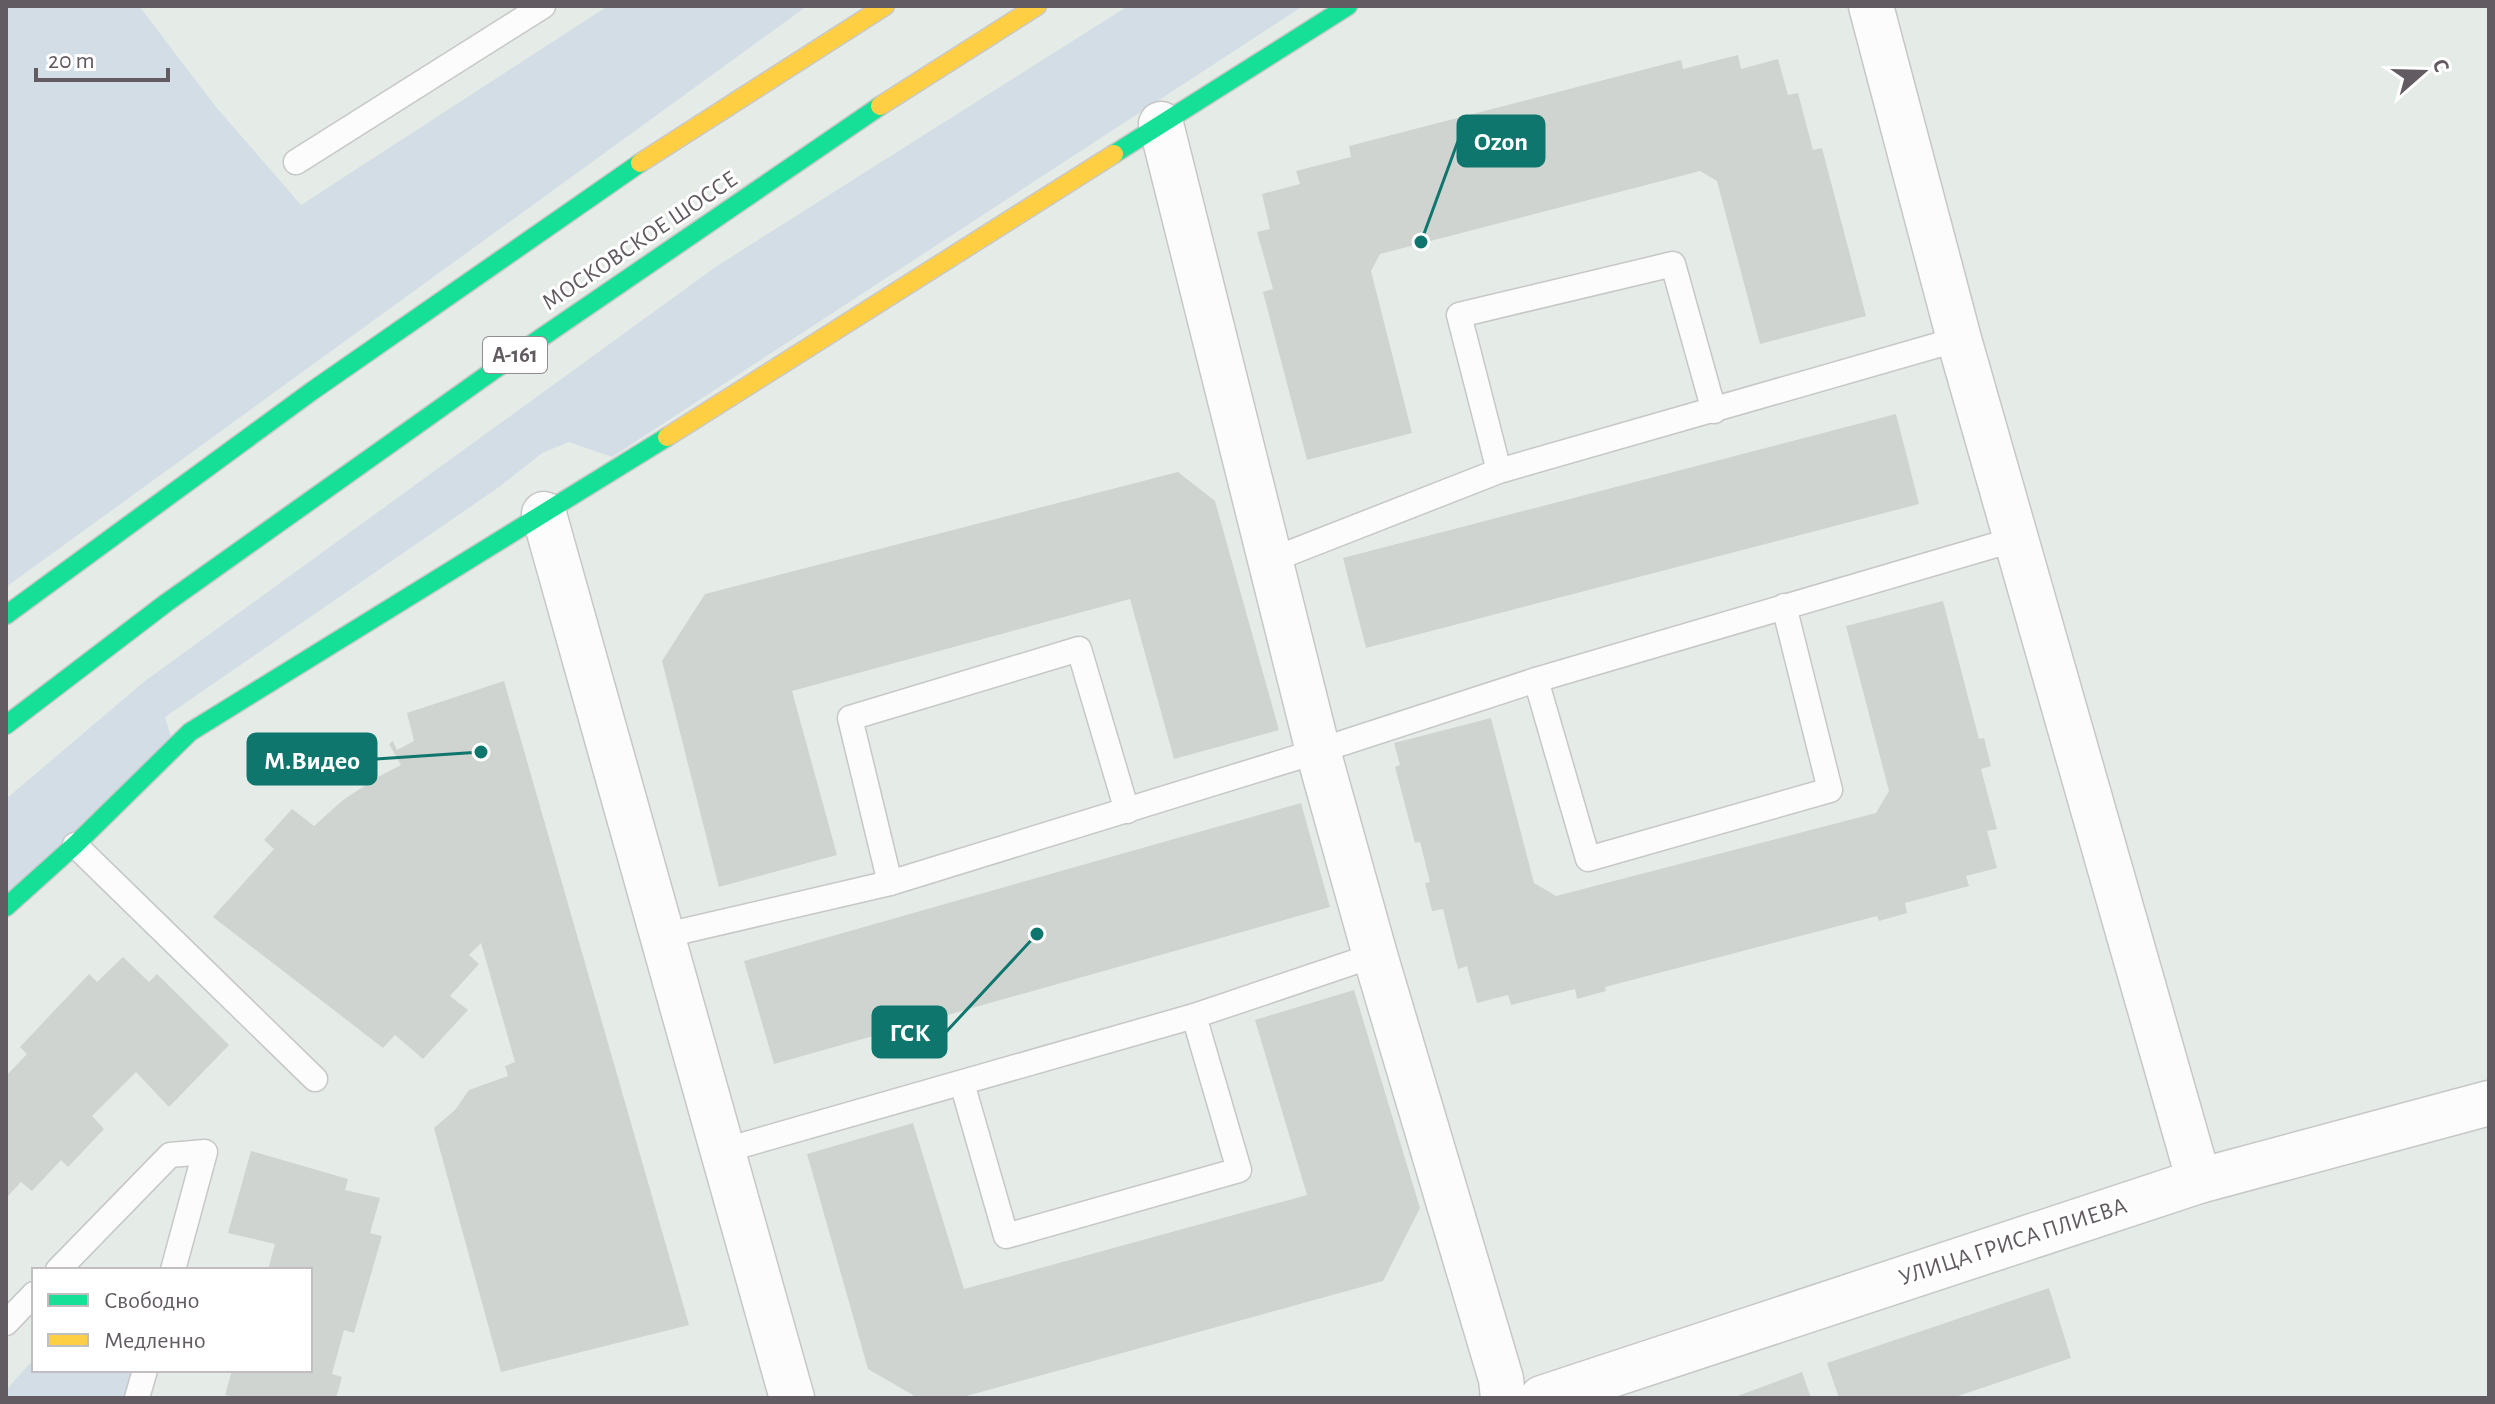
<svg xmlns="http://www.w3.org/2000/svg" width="2495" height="1404" viewBox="0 0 2495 1404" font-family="'Alegreya Sans',sans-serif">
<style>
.green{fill:#d2dde5}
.building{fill:#d0d4d1}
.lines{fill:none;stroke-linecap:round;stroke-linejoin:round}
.lane-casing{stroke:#c7c7c8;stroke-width:27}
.street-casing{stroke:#c7c7c8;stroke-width:47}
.fast-casing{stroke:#c8c8c9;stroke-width:21}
.slow-casing{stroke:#c8c8c9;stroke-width:21}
.lane{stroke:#fbfcfb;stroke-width:24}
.street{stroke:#fbfcfb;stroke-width:44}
.fast{stroke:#16e098;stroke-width:18}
.slow{stroke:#ffcf43;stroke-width:18}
.labels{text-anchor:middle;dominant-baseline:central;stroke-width:6;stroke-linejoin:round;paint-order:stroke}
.shield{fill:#fff;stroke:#928c91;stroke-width:2}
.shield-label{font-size:22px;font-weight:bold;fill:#635b62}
.street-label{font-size:24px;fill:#635b62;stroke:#fff}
.leader{fill:none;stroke:#0f766e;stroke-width:3}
.callout-dot{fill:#0f766e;stroke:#fff;stroke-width:3}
.callout{fill:#0f766e;stroke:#0f766e;stroke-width:3}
.callout-label{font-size:26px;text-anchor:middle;font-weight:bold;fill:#fff}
</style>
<rect width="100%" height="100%" fill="#e5ebe7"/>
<g class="green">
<polygon points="6,6 139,6 216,107 301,205 608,6 807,6 6,587"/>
<polygon points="1128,6 1303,6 612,457 569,442 542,453 499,487 165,717 172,740 6,898 6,799 145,681 717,266"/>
<polygon points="34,1359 34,1370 131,1370 124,1398 6,1398 6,1390"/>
</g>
<g class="building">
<polygon points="1738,55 1741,69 1778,59 1788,95 1798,93 1813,150 1822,148 1866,316 1760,344 1717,181 1700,171 1380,254 1371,271 1412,433 1307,460 1263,292 1273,289 1257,232 1270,229 1262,194 1300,184 1296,171 1351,157 1349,146 1681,60 1683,69"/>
<polygon points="1896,414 1919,504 1366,648 1343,558"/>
<polygon points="1178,472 1215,501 1279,730 1174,759 1130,599 792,691 837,855 719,887 662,661 705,594"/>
<polygon points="1943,601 1979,739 1984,738 1991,766 1981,769 1997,829 1987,831 1997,868 1966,876 1969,886 1905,903 1907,913 1879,921 1877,916 1605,987 1606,991 1577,999 1575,989 1511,1005 1508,995 1477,1003 1467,966 1458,969 1443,909 1432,911 1425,883 1430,882 1420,842 1415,843 1395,767 1400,765 1394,743 1491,718 1534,883 1556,896 1876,813 1889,791 1846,626"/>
<polygon points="504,681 689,1325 501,1372 434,1128 455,1110 469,1090 508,1076 505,1066 515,1062 481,943 469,955 479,964 450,996 468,1010 423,1059 395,1035 383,1048 213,917 274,849 264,840 292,809 314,826 343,800 378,777 401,765 389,744 393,741 397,750 414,741 407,713"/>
<polygon points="1301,803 1330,907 774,1064 744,961"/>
<polygon points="123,957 149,982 157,974 229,1045 169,1107 136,1072 92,1116 104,1129 68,1167 61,1160 32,1191 21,1182 6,1198 6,1076 27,1054 20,1047 89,974 97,982"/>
<polygon points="1354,990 1420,1208 1383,1281 959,1398 918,1398 868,1369 807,1154 913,1123 964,1289 1307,1195 1255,1020"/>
<polygon points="251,1151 348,1179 345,1190 380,1198 370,1233 382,1236 354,1333 344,1330 332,1374 342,1377 336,1398 238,1398 225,1395 232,1370 310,1370 310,1270 268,1270 275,1244 228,1233"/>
<polygon points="2049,1288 2071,1358 1952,1398 1839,1398 1827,1363"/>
<polygon points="1802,1372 1811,1398 1732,1398"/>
</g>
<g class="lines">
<defs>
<g id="lane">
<polyline points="296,162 543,6"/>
<polyline points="1499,471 1459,315 1673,264 1714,411"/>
<polyline points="1269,561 1499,471 1959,339"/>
<polyline points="1536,680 1588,859 1830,790 1784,606"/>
<polyline points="75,845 315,1079"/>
<polyline points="890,883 850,718 1079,649 1127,811"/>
<polyline points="662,936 890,883 1318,751 1536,680 2016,539"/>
<polyline points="962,1083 1006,1236 1239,1170 1194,1016"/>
<polyline points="722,1151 1194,1016 1375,955"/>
<polyline points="58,1270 170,1155 205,1152 173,1270"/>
<polyline points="6,1323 34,1294"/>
<polyline points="137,1398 145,1370"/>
</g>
<g id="street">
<polyline points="1871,6 1959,339 2199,1181"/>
<polyline points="1161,124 1318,751 1375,955 1501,1379 1503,1398"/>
<polyline points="544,514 792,1398"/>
<polyline points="1542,1398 2199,1181 2489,1103"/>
</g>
<g id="fast">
<polyline points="1114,154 1348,6"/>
<polyline points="6,615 312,391 640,163"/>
<polyline points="6,725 166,603 494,370 880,106"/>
<polyline points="6,907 75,845 190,732 667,437"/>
</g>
<g id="slow">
<polyline points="880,106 1037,6"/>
<polyline points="640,163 885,6"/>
<polyline points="667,437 1114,154"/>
</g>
</defs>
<use href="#lane" class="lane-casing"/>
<use href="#street" class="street-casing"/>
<use href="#fast" class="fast-casing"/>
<use href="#slow" class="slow-casing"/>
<use href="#lane" class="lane"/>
<use href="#street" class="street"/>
<use href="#fast" class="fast"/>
<use href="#slow" class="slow"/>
</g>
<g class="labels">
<rect class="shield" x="483" y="337" width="64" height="36" rx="6"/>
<g class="shield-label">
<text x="515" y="355">А-161</text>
</g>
<g class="street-label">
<text transform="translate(640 241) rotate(-34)">МОСКОВСКОЕ ШОССЕ</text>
<text transform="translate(2013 1242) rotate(-18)">УЛИЦА ГРИСА ПЛИЕВА</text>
</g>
</g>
<path class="leader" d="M1421 242L1458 141M481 752L376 759M1037 934L946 1032"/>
<g class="callout-dot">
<circle cx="1421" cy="242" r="8"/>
<circle cx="481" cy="752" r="8"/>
<circle cx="1037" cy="934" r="8"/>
</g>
<g class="callout">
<rect x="1458" y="116" width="86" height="50" rx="8"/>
<rect x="248" y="734" width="128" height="50" rx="8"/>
<rect x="873" y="1007" width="73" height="50" rx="8"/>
</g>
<g class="callout-label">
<text x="1501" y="150">Ozon</text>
<text x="312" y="769">М.Видео</text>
<text x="910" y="1041">ГСК</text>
</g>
<rect width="2495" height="1404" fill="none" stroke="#635b62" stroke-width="16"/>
<rect x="32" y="1268" width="280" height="104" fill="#ffffff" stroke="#c1bdc0" stroke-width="2"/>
<rect x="48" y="1294" width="40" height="12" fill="#16e098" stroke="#c1bdc0" stroke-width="2"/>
<text x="104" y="1308" font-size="24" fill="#635b62">Свободно</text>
<rect x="48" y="1334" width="40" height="12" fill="#ffcf43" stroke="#c1bdc0" stroke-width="2"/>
<text x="104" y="1348" font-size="24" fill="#635b62">Медленно</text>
<g transform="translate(2423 72) rotate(70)" stroke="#ffffff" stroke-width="6" paint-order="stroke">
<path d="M0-6L14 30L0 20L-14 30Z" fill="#635b62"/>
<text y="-12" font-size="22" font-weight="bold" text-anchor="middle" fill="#635b62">С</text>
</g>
<path d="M36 68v12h132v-12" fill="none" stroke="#635b62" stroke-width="4"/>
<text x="48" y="68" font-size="24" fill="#635b62" stroke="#ffffff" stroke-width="6" paint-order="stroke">20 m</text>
</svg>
